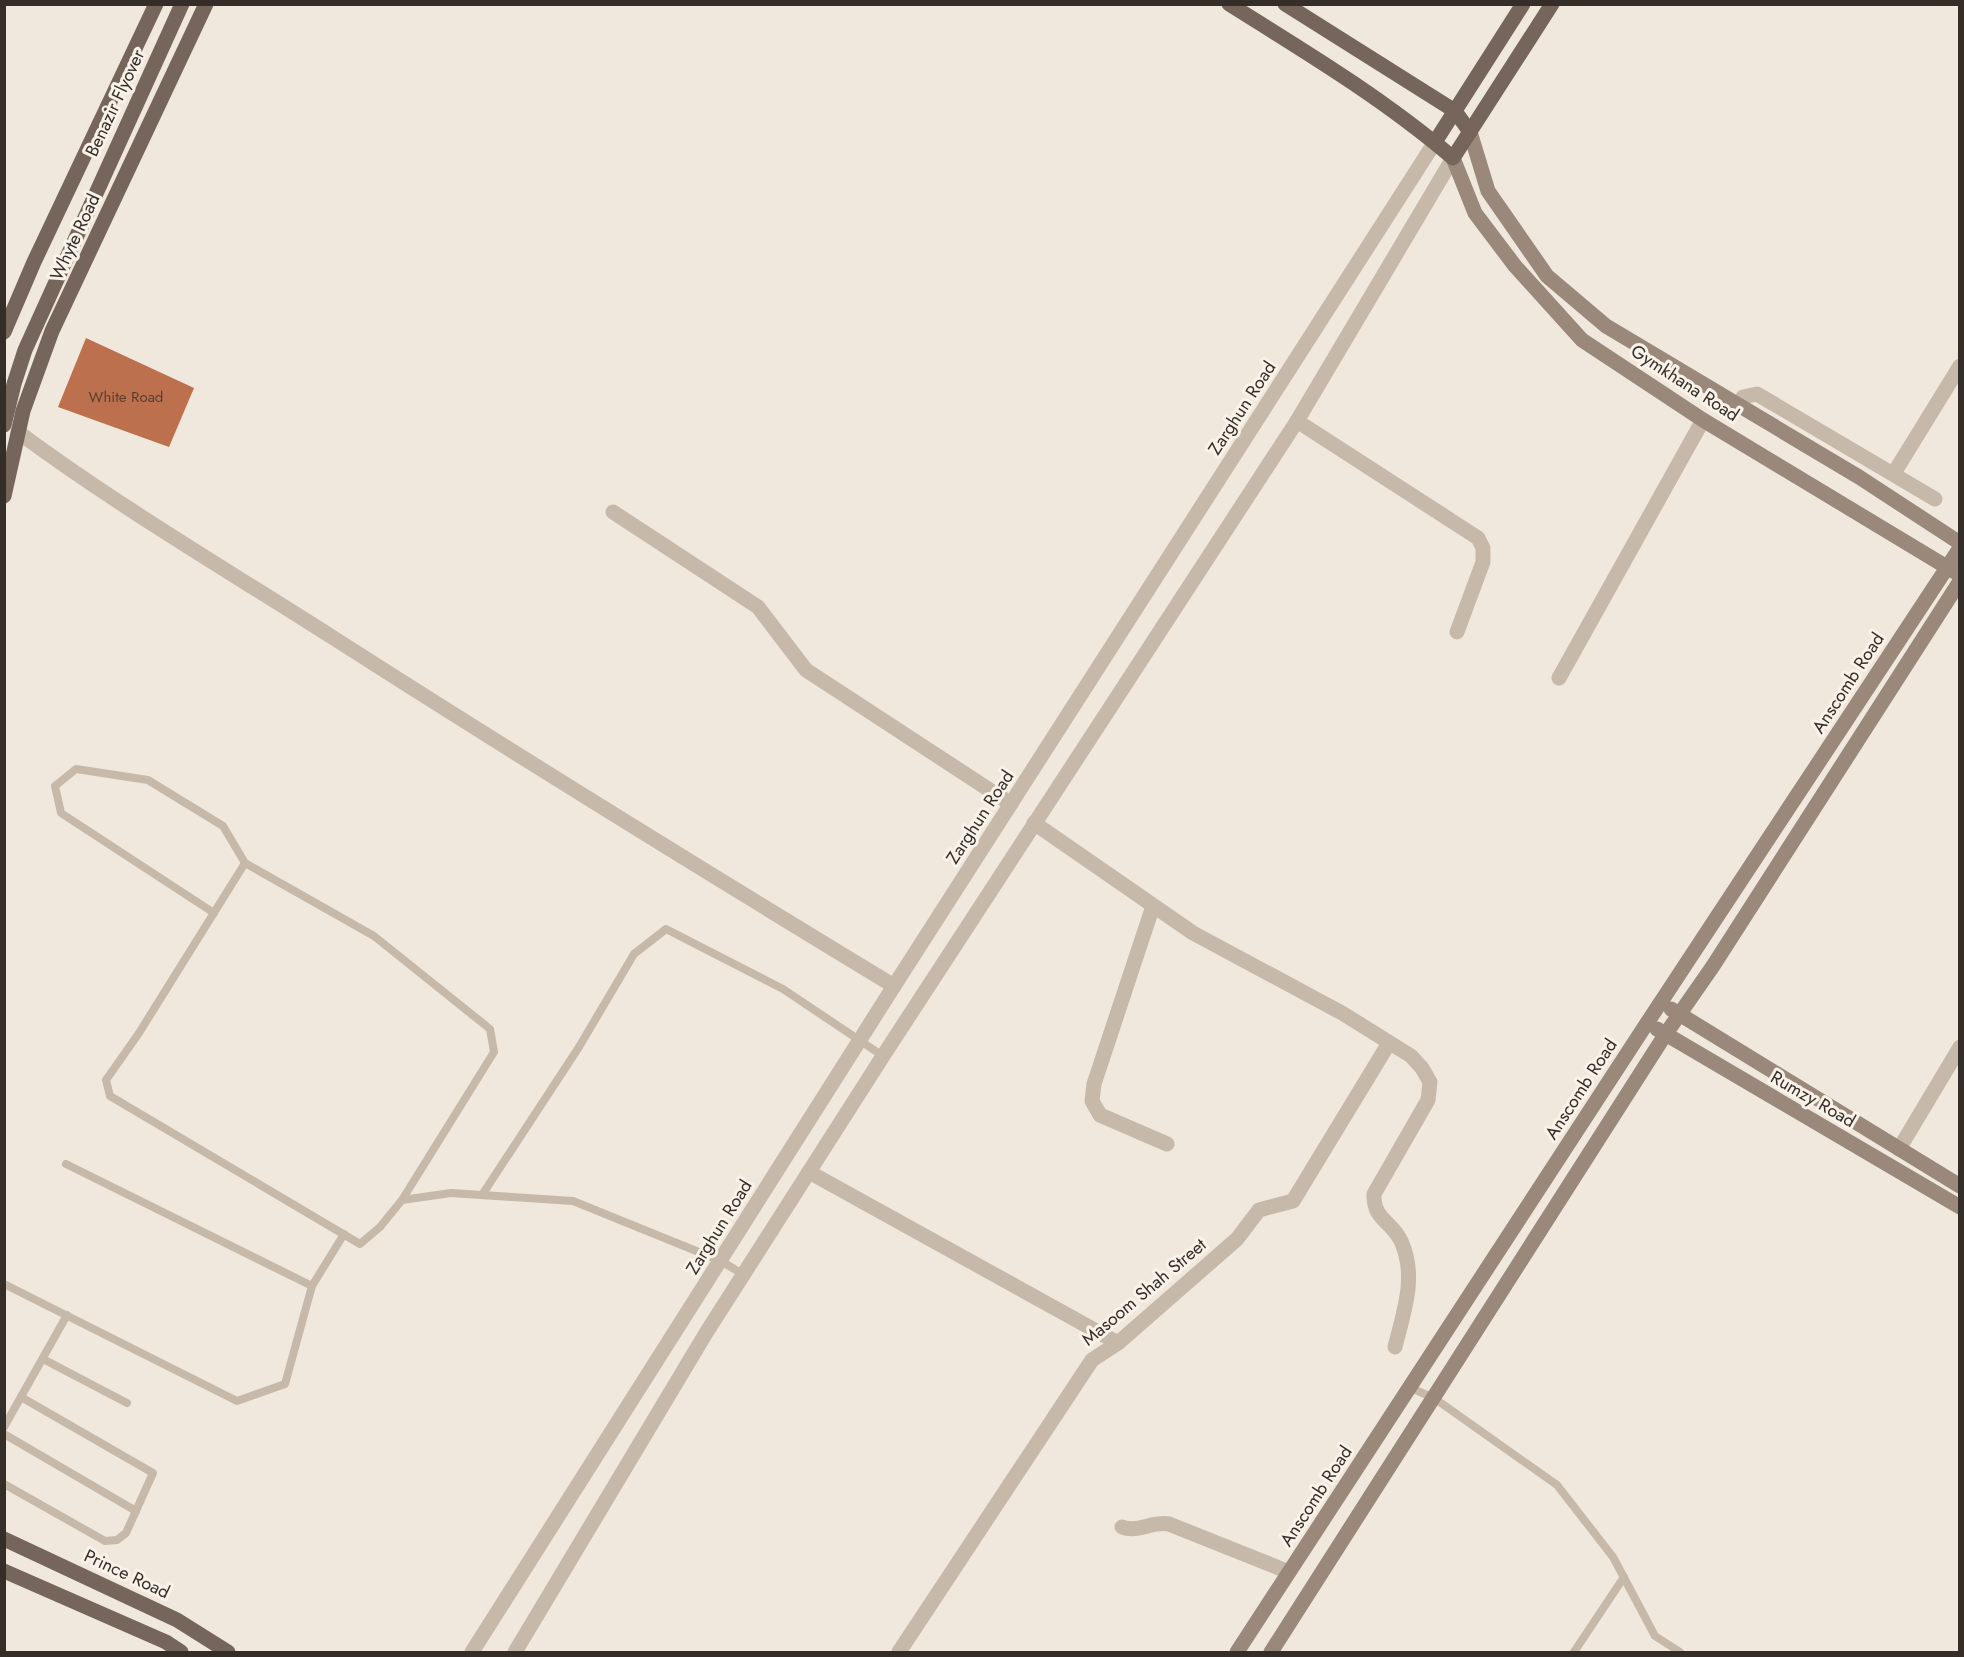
<svg xmlns="http://www.w3.org/2000/svg" width="1964" height="1657" viewBox="0 0 1964 1657" font-family="Jost,sans-serif">
<style>
.building{fill:#bc704e}
.lines{fill:none;stroke-linecap:round;stroke-linejoin:round}
.lane{stroke:#c7b9a9;stroke-width:8}
.street{stroke:#c7b9a9;stroke-width:15}
.secondary{stroke:#9a887b;stroke-width:15}
.primary{stroke:#75655b;stroke-width:15}
.labels{text-anchor:middle;dominant-baseline:central;stroke-width:6;stroke-linejoin:round;paint-order:stroke}
.number-label{font-size:15px;fill:#573e32}
.street-label{font-size:18px;fill:#352d28;stroke:#f8f2e8}
</style>
<rect width="100%" height="100%" fill="#f0e8dc"/>
<polygon class="building" points="86,338 194,388 169,447 58,407"/>
<g class="lines">
<g class="lane">
<polyline points="245,863 139,1033 106,1080 110,1096 360,1244 380,1227 402,1200 451,1193 573,1201 721,1261 744,1275"/>
<polyline points="214,913 61,813 55,786 76,769 148,780 223,826 245,863 374,936 490,1029 494,1052 402,1200"/>
<polyline points="66,1164 312,1286"/>
<polyline points="482,1195 579,1047 634,954 666,929 783,989 883,1056"/>
<polyline points="4,1284 237,1401 285,1384 312,1286 344,1234"/>
<polyline points="43,1359 127,1403"/>
<polyline points="1411,1388 1434,1398 1557,1485 1613,1557 1655,1636 1680,1652"/>
<polyline points="4,1427 67,1315"/>
<polyline points="4,1434 136,1511"/>
<polyline points="4,1484 105,1541 117,1540 126,1533 153,1473 21,1397"/>
<polyline points="1574,1652 1624,1577"/>
</g>
<g class="street">
<polyline points="1740,406 1743,397 1757,394 1935,499"/>
<polyline points="1297,421 1478,538 1483,548 1483,562 1457,632"/>
<path d="M18,432c100,74 209,138 314,205 186,119 374,235 562,349"/>
<polyline points="1894,473 1960,366"/>
<polyline points="613,512 758,607 806,670 1011,804"/>
<polyline points="1559,678 1703,420"/>
<path d="M1034,823l159,110 149,80 69,43 11,12 8,14 -2,18 -54,94c-1,26 18,27 27,47 16,35 3,70 -6,106"/>
<polyline points="1153,906 1094,1084 1092,1101 1100,1115 1167,1144"/>
<polyline points="1899,1149 1960,1047"/>
<polyline points="809,1172 1118,1343"/>
<path d="M1122,1527c16,6 30,-6 47,-3l120,48"/>
<polyline points="472,1652 894,986 1435,142"/>
<polyline points="515,1652 706,1333 883,1056 1297,421 1453,158"/>
<polyline points="899,1652 1092,1360 1118,1343 1237,1239 1259,1210 1293,1201 1389,1043"/>
</g>
<g class="secondary">
<polyline points="1470,132 1488,191 1547,276 1606,326 1859,477 1960,543"/>
<polyline points="1453,158 1475,213 1515,266 1582,340 1703,420 1955,572"/>
<polyline points="1671,1009 1960,1186"/>
<polyline points="1657,1029 1960,1207"/>
<polyline points="1237,1652 1649,1020 1960,548"/>
<polyline points="1271,1652 1665,1035 1713,966 1960,581"/>
</g>
<g class="primary">
<path d="M1229,4c77,48 155,95 224,154l99,-154"/>
<polyline points="1285,4 1455,111 1470,132"/>
<polyline points="1435,142 1523,4"/>
<polyline points="4,332 34,262 156,4"/>
<polyline points="4,425 14,384 25,350 182,4"/>
<polyline points="4,496 23,411 52,331 206,4"/>
<polyline points="4,1539 177,1620 228,1652"/>
<polyline points="4,1571 166,1642 181,1652"/>
</g>
</g>
<g class="labels">
<g class="number-label">
<text x="126" y="397">White Road</text>
</g>
<g class="street-label">
<text transform="translate(115 103) rotate(-65)">Benazir Flyover</text>
<text transform="translate(75 237) rotate(-65)">Whyte Road</text>
<text transform="translate(1685 383) rotate(33)">Gymkhana Road</text>
<text transform="translate(1242 408) rotate(-57)">Zarghun Road</text>
<text transform="translate(1848 683) rotate(-57)">Anscomb Road</text>
<text transform="translate(980 817) rotate(-57)">Zarghun Road</text>
<text transform="translate(1581 1089) rotate(-57)">Anscomb Road</text>
<text transform="translate(1813 1099) rotate(30)">Rumzy Road</text>
<text transform="translate(719 1227) rotate(-58)">Zarghun Road</text>
<text transform="translate(1144 1292) rotate(-40)">Masoom Shah Street</text>
<text transform="translate(1316 1496) rotate(-57)">Anscomb Road</text>
<text transform="translate(127 1574) rotate(25)">Prince Road</text>
</g>
</g>
<rect width="1964" height="1657" fill="none" stroke="#352d28" stroke-width="12"/>
</svg>
